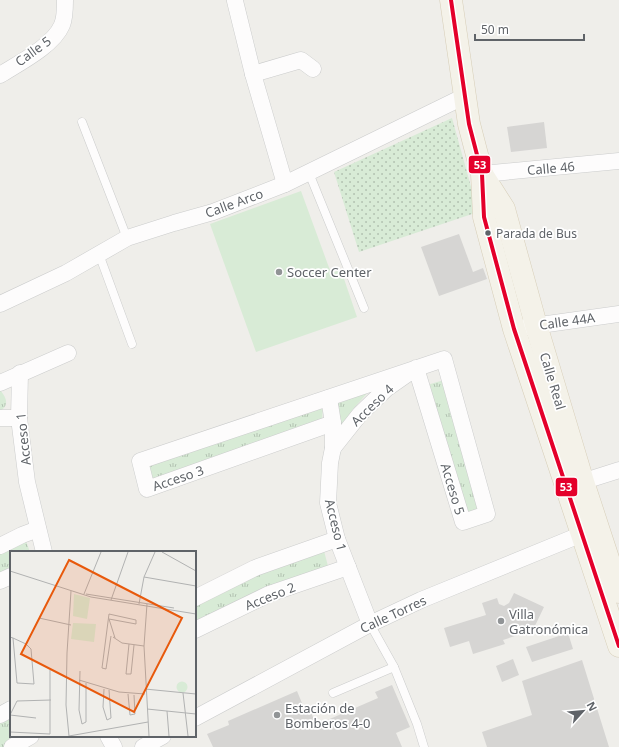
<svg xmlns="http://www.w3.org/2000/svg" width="619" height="747" viewBox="0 0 619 747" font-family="'Noto Sans',sans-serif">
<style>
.grass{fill:url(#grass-dots)}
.park{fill:url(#park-tufts)}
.pitch{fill:#d8ebd6}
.building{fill:#d6d5d3}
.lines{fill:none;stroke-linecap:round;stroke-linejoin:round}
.lane-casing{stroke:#cbcccc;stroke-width:9}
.street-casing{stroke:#cbcccc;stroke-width:17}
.primary-casing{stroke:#d7ceb8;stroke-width:23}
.lane{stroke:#fdfcfc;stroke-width:8}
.street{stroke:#fdfcfc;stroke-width:16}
.primary{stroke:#f4f2e9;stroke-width:22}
.bus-1-casing{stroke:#fff;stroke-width:7}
.bus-1{stroke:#e4002b;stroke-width:4}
.bus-dot{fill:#5f6368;stroke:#fff;stroke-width:1.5}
.poi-dot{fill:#919496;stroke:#fff;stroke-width:1.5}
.labels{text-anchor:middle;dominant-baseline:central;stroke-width:3.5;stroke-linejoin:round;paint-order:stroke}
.bus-label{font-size:12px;fill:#5f6368;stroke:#fff;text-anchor:start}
.street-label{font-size:13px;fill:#5f6368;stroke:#fff}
.poi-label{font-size:13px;fill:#5f6368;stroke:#fff;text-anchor:start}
.inset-road{fill:none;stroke:#b1b2b2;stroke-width:1}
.view{fill:#e8590c;fill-opacity:0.15;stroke:#e8590c;stroke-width:2}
.inset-edge{fill:none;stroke:#5f6368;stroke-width:2}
.line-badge{stroke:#fff;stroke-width:1.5}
.badge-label{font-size:11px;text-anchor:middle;font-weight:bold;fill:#fff}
</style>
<defs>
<pattern id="grass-dots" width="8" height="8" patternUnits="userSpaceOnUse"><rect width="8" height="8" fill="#d8ebd6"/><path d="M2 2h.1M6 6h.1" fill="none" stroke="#b2c2b1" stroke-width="1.8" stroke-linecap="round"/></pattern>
<pattern id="park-tufts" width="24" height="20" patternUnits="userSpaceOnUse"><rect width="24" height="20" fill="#d8ebd6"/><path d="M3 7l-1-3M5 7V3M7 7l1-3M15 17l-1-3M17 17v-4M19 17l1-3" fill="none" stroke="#b2c2b1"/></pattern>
</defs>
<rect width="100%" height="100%" fill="#efeeea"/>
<polygon class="grass" points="452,118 478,212 359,252 334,172"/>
<g class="park">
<polygon points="444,380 481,509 465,515 427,385"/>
<polygon points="371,389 353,409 338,432 337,400"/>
<path d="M0,390c6,7 10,15 0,21z"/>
<polygon points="323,405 322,422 153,481 148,466"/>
<polygon points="26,541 30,552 11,552 11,568 0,574 0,550"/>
<polygon points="324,551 328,566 257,591 195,621 195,603 254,575"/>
<polygon points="11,714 11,736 23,736 4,747 0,747 0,721"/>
</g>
<polygon class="pitch" points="301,191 331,273 341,270 357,317 256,352 210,224"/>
<g class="building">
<polygon points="544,122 547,148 511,152 507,127"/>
<polygon points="459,234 473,272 483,268 487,279 439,296 421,247"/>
<polygon points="514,593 544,607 533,630 503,640 505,644 473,654 469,641 450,647 444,628 486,615 482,603 497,598 499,604 504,606 509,603"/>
<polygon points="568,633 573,649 532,662 526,647"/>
<polygon points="513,659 519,675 502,682 496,666"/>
<polygon points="582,660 609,747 487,747 482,732 532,715 522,681"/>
<polygon points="392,685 410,727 396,733 402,747 213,747 207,734 229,725 228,721 297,691 304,708 309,707 316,725 378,698 375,692"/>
</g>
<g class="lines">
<defs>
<g id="lane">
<polyline points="82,122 127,238"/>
<polyline points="309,173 364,308"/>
<polyline points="99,254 132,344"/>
<polyline points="370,624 394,667 417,724 424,747"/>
<polyline points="333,693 394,667"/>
</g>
<g id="street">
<polyline points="235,1 253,74 285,184"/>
<polyline points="253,74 301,60 313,69"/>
<path d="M0,75c19,-12 53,-29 62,-50 3,-7 3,-18 3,-25"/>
<polyline points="482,174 619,161"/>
<polyline points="0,304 66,273 127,238 174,223 213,212 285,184 465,96"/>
<polyline points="526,327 619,314"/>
<polyline points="20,373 19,418 27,482 44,552"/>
<polyline points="0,383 68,353"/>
<polyline points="329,398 333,423 333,448 330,463 328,503 337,539 370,624"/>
<polyline points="0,418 19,418"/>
<polyline points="333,423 147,489 140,461 444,359 487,514 463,522 416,368 386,389 360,414 333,448"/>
<polyline points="572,485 619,470"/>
<polyline points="0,546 22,535 38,529"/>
<polyline points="0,581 11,576"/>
<polyline points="195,598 255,568 337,539"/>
<polyline points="195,630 269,594 348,567"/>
<polyline points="0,715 11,709"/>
<polyline points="195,718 370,624 421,600 592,530"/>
<polyline points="108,736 114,747"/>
<polyline points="12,747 31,736"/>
<polyline points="143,747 163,736"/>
</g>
<g id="primary">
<polyline points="451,0 469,124 482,174 484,217 514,329 619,646"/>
<polyline points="483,176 504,209 536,325 583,482 619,592"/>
</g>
</defs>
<use href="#lane" class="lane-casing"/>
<use href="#street" class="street-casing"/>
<use href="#primary" class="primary-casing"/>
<use href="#lane" class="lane"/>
<use href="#street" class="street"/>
<use href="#primary" class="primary"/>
<defs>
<polyline id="bus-1" points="451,0 469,124 482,174 484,217 514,329 619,646"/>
</defs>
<use href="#bus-1" class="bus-1-casing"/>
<use href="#bus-1" class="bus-1"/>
</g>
<circle class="bus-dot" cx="488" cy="233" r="3.5"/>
<g class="poi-dot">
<circle cx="279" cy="272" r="4"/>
<circle cx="501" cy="621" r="4"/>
<circle cx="277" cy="715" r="4"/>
</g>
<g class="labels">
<g class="bus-label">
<text x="496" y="233">Parada de Bus</text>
</g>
<g class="street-label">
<text transform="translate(33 51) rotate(-36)">Calle 5</text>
<text transform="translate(551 168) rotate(-5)">Calle 46</text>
<text transform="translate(234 203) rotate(-20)">Calle Arco</text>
<text transform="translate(567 321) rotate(-8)">Calle 44A</text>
<text transform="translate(553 381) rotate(73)">Calle Real</text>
<text transform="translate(372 405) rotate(-44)">Acceso 4</text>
<text transform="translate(23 439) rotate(-96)">Acceso 1</text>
<text transform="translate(178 478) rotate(-19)">Acceso 3</text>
<text transform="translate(453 489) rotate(73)">Acceso 5</text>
<text transform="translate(336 525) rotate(76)">Acceso 1</text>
<text transform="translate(270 596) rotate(-22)">Acceso 2</text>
<text transform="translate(393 614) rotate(-25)">Calle Torres</text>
</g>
<g class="poi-label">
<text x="287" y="272">Soccer Center</text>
<text x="509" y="614">Villa<tspan x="509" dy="15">Gatronómica</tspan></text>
<text x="285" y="708">Estación de<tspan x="285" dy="15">Bomberos 4-0</tspan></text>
</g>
</g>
<g transform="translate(10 551)">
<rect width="186" height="186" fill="#efeeea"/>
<path d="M64,43l16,4 -3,21 -14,-3z" fill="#d8ebd6"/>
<path d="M166.5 136a5.5 5.5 0 1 1 11 0a5.5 5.5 0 1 1-11 0Z" fill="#d8ebd6"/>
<path d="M63,72l23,1 -2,18 -23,-3z" fill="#d8ebd6"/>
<path class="inset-road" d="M152,1l34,19M0,20l81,26 105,17M134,26l52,9M74,43l17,-42M76,43l88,14M101,49l17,-48M129,53l5,-27 11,-25M137,53l-3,42 5,90M29,67l32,7M101,85l-5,33 -4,-1 7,-54 27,6v4l-27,-5 6,19M0,86l3,1 13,6 5,5 3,35 -17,-1 -4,-45M103,86l9,6 22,3M119,93l-3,30h5l3,-29M70,120l-1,39 3,14 4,-2v-39M69,129l40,12 26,2M94,138l-1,18 4,13 4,-2 -2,-28M135,138l51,5M173,142l5,43M118,143l2,21 5,-1 -1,-19M137,158l49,5M157,160l2,25M26,167l-26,-3 7,-14 34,-1M0,181l40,2v-64M59,185l-3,-31 1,-52 4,-62M59,185l79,-14"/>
<path class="view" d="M59,9l113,58 -48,94 -113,-58z"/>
<rect width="186" height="186" class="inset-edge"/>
</g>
<g class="line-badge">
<rect x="468" y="155" width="23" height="19" rx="4" fill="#e4002b"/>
<rect x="555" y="477" width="23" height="20" rx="4" fill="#e4002b"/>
</g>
<g class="badge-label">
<text x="480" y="169">53</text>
<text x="566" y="491">53</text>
</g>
<g transform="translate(583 711) rotate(63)" stroke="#ffffff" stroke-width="3" paint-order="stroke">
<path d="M0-3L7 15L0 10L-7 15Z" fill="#5f6368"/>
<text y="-6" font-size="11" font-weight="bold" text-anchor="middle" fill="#5f6368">N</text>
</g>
<path d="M475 34v6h109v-6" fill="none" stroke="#5f6368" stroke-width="2"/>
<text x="481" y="34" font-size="12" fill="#5f6368" stroke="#ffffff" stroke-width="3" paint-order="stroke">50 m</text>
</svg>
